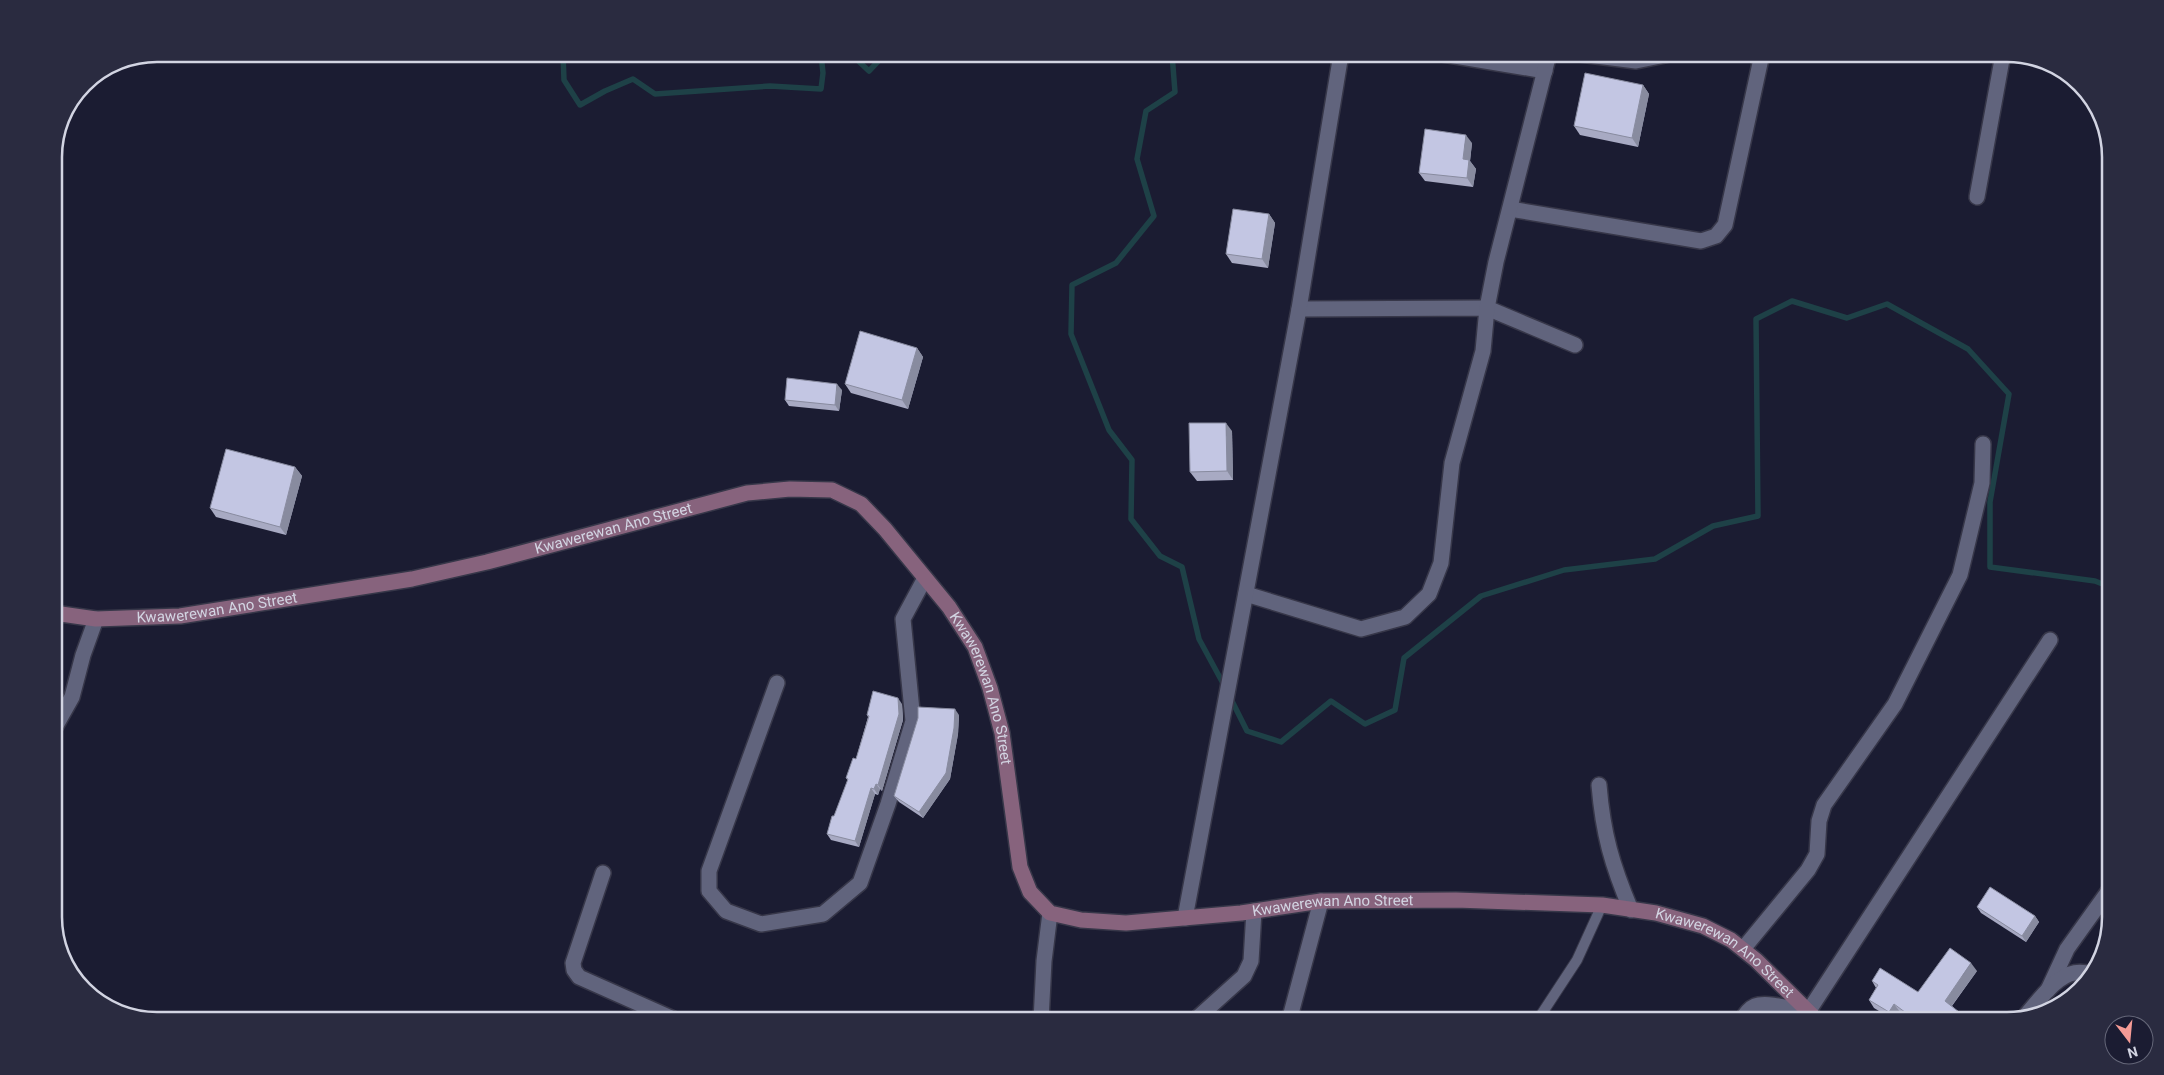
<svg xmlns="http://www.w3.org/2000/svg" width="2164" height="1075" viewBox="0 0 2164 1075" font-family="Roboto,sans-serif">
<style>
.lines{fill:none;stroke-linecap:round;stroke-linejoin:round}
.stream{stroke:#1e4147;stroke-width:5.5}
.lane-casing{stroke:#373749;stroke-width:12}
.street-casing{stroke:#373749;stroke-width:18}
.secondary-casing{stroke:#373749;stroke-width:18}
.lane{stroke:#61647d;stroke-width:10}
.street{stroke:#61647d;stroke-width:15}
.secondary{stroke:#87637d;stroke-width:15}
.wall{fill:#a8aac3}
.shaded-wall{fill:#888b9f}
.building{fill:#c3c6e3;stroke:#888b9f}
.labels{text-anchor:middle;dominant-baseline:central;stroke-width:5;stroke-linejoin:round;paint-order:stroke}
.street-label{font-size:15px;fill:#d2d4e2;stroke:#1b1c32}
.rim{fill:none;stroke:#d2d4e2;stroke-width:2.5}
</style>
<rect width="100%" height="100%" fill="#1b1c32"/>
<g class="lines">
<g class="stream">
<polyline points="563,54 564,80 580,105 605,91 633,79 655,94 770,86 821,89 823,73 821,54"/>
<polyline points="851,54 869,71 885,54"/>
<polyline points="1172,54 1175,92 1146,111 1137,159 1154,216 1116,263 1072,285 1071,334 1109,430 1132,460 1131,519 1160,556 1182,567 1199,639 1225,687"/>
<polyline points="1230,697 1247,731 1281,742 1331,701 1365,724 1395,710 1404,658 1481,596 1564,570 1655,559 1713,526 1758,516 1756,319 1792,301 1847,318 1887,304 1968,349 2009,394 1990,502 1990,567 2095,581 2110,587"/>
</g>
<defs>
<polyline id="lane" points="1537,1021 1577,960 1602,905"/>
<g id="street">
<polyline points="1443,54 1545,71"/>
<polyline points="1580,54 1636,61 1670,54"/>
<polyline points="1977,197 2003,54"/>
<polyline points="1510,209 1701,241 1716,236 1725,225 1762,54"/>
<polyline points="1299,309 1487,308 1575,345"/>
<polyline points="1246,594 1361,629 1405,617 1429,594 1441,563 1452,463 1483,351 1487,308 1496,262 1549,54"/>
<polyline points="777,683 709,871 709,891 726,911 761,924 823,914 860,883 888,804 913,721 903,619 925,578"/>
<polyline points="54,729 72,697 83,655 96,619"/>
<path d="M1599,785c4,49 13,80 32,125"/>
<polyline points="603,873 573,963 574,970 579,977 678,1021"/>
<polyline points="1185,918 1299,309 1341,54"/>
<polyline points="1743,949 1808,870 1817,854 1819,821 1824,805 1895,704 1960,575 1982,483 1983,444"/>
<polyline points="2048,990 2067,949 2110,889"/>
<path d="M2026,1015c16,-18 37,-51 64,-41"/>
<polyline points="1041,1021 1044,961 1050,913"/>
<polyline points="1194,1021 1244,976 1251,961 1254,911"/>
<polyline points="1289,1021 1321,901"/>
<path d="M1741,1021c4,-6 7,-12 14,-15 12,-5 40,4 53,6l242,-372"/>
</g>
<g id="secondary">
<path id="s1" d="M54,613l42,6 84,-3 232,-37 75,-17 260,-69 43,-4 42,1 29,14 24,25 64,78 26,40 15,41 12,45 18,134 10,25 20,21 31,7 45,3 115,-10 80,-12 135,-1 146,5 54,8 47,13 28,14 25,20 62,61"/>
</g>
</defs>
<use href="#lane" class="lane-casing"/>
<use href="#street" class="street-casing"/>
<use href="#secondary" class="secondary-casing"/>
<use href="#lane" class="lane"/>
<use href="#street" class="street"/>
<use href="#secondary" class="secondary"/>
</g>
<g class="wall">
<polygon points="1643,85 1649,94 1638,147 1580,135 1574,126"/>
<polygon points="1472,143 1470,161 1476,169 1473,187 1425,181 1419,173"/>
<polygon points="1269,214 1275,223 1268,268 1232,263 1226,254"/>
<polygon points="917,348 923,357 908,409 851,393 845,384"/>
<polygon points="842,390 839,411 789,406 785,400"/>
<polygon points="1232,431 1233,480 1197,481 1190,472"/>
<polygon points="295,467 302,476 286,535 216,517 210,508"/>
<polygon points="902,704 903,720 882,791 880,789 878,795 875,794 859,847 831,840 827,834 848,781 846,778 856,759 868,717 867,715"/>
<polygon points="959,715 958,734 950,779 923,818 899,802 894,796"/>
<polygon points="1977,907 2035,916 2039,922 2026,942 1981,913"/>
<polygon points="1977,971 1952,1006 1970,1021 1912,1021 1900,1012 1894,1020 1874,1008 1869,1000 1876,988 1872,981 1918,992"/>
</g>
<g class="shaded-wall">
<polygon points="1643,85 1649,94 1638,147 1632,138"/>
<polygon points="1466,135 1472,143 1470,161 1476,169 1473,187 1467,178 1463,159"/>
<polygon points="1269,214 1275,223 1268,268 1262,259"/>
<polygon points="917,348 923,357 908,409 902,400"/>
<polygon points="837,384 842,390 839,411 835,405"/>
<polygon points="1226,423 1232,431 1233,480 1227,471"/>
<polygon points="295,467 302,476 286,535 280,527"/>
<polygon points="898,698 902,704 903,720 882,791 878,785"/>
<polygon points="955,709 959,715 958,734 950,779 923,818 919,812"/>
<polygon points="876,784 880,789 878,795 874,789"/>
<polygon points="871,788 875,794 859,847 855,841"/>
<polygon points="2035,916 2039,922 2026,942 2022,936"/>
<polygon points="1971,963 1977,971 1950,1008 1945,1001"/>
<polygon points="1894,1004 1900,1012 1894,1020 1889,1012"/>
</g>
<g class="building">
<polygon points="1585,73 1643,85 1632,138 1574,126"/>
<polygon points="1425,129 1466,135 1463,159 1469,160 1467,178 1419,173"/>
<polygon points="1233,209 1269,214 1262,259 1226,254"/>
<polygon points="860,331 917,348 902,400 845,384"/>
<polygon points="787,378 837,384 835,405 785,400"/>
<polygon points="1189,423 1226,423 1227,471 1190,472"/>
<polygon points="226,449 295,467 280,527 210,508"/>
<polygon points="873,691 898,698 899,714 878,785 876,784 874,789 871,788 855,841 827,834 832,816 834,816 848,779 846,778 853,758 856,759 869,716 867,715"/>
<polygon points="918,707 955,709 954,728 946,773 919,812 894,796 918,718"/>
<polygon points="1990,887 2035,916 2022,936 1977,907"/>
<polygon points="1950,948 1971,963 1945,1001 1970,1021 1917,1021 1894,1004 1889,1012 1869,1000 1878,985 1872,981 1880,968 1918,992"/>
</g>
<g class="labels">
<g class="street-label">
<text stroke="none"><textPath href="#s1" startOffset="569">Kwawerewan Ano Street</textPath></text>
<text stroke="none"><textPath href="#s1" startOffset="164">Kwawerewan Ano Street</textPath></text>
<text stroke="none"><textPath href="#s1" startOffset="1049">Kwawerewan Ano Street</textPath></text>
<text stroke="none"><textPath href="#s1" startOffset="1574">Kwawerewan Ano Street</textPath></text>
<text stroke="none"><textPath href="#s1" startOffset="1979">Kwawerewan Ano Street</textPath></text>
</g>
</g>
<path d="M0 0H2164V1075H0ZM157 62H2007A95 95 0 0 1 2102 157V917A95 95 0 0 1 2007 1012H157A95 95 0 0 1 62 917V157A95 95 0 0 1 157 62Z" fill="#2a2b40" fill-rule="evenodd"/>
<path class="rim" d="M157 62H2007A95 95 0 0 1 2102 157V917A95 95 0 0 1 2007 1012H157A95 95 0 0 1 62 917V157A95 95 0 0 1 157 62Z"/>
<g transform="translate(2129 1040) rotate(164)"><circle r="24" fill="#1b1c32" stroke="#646678"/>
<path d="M0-4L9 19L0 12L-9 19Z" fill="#f59b96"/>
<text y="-8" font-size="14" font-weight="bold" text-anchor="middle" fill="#d2d4e2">N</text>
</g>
</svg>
